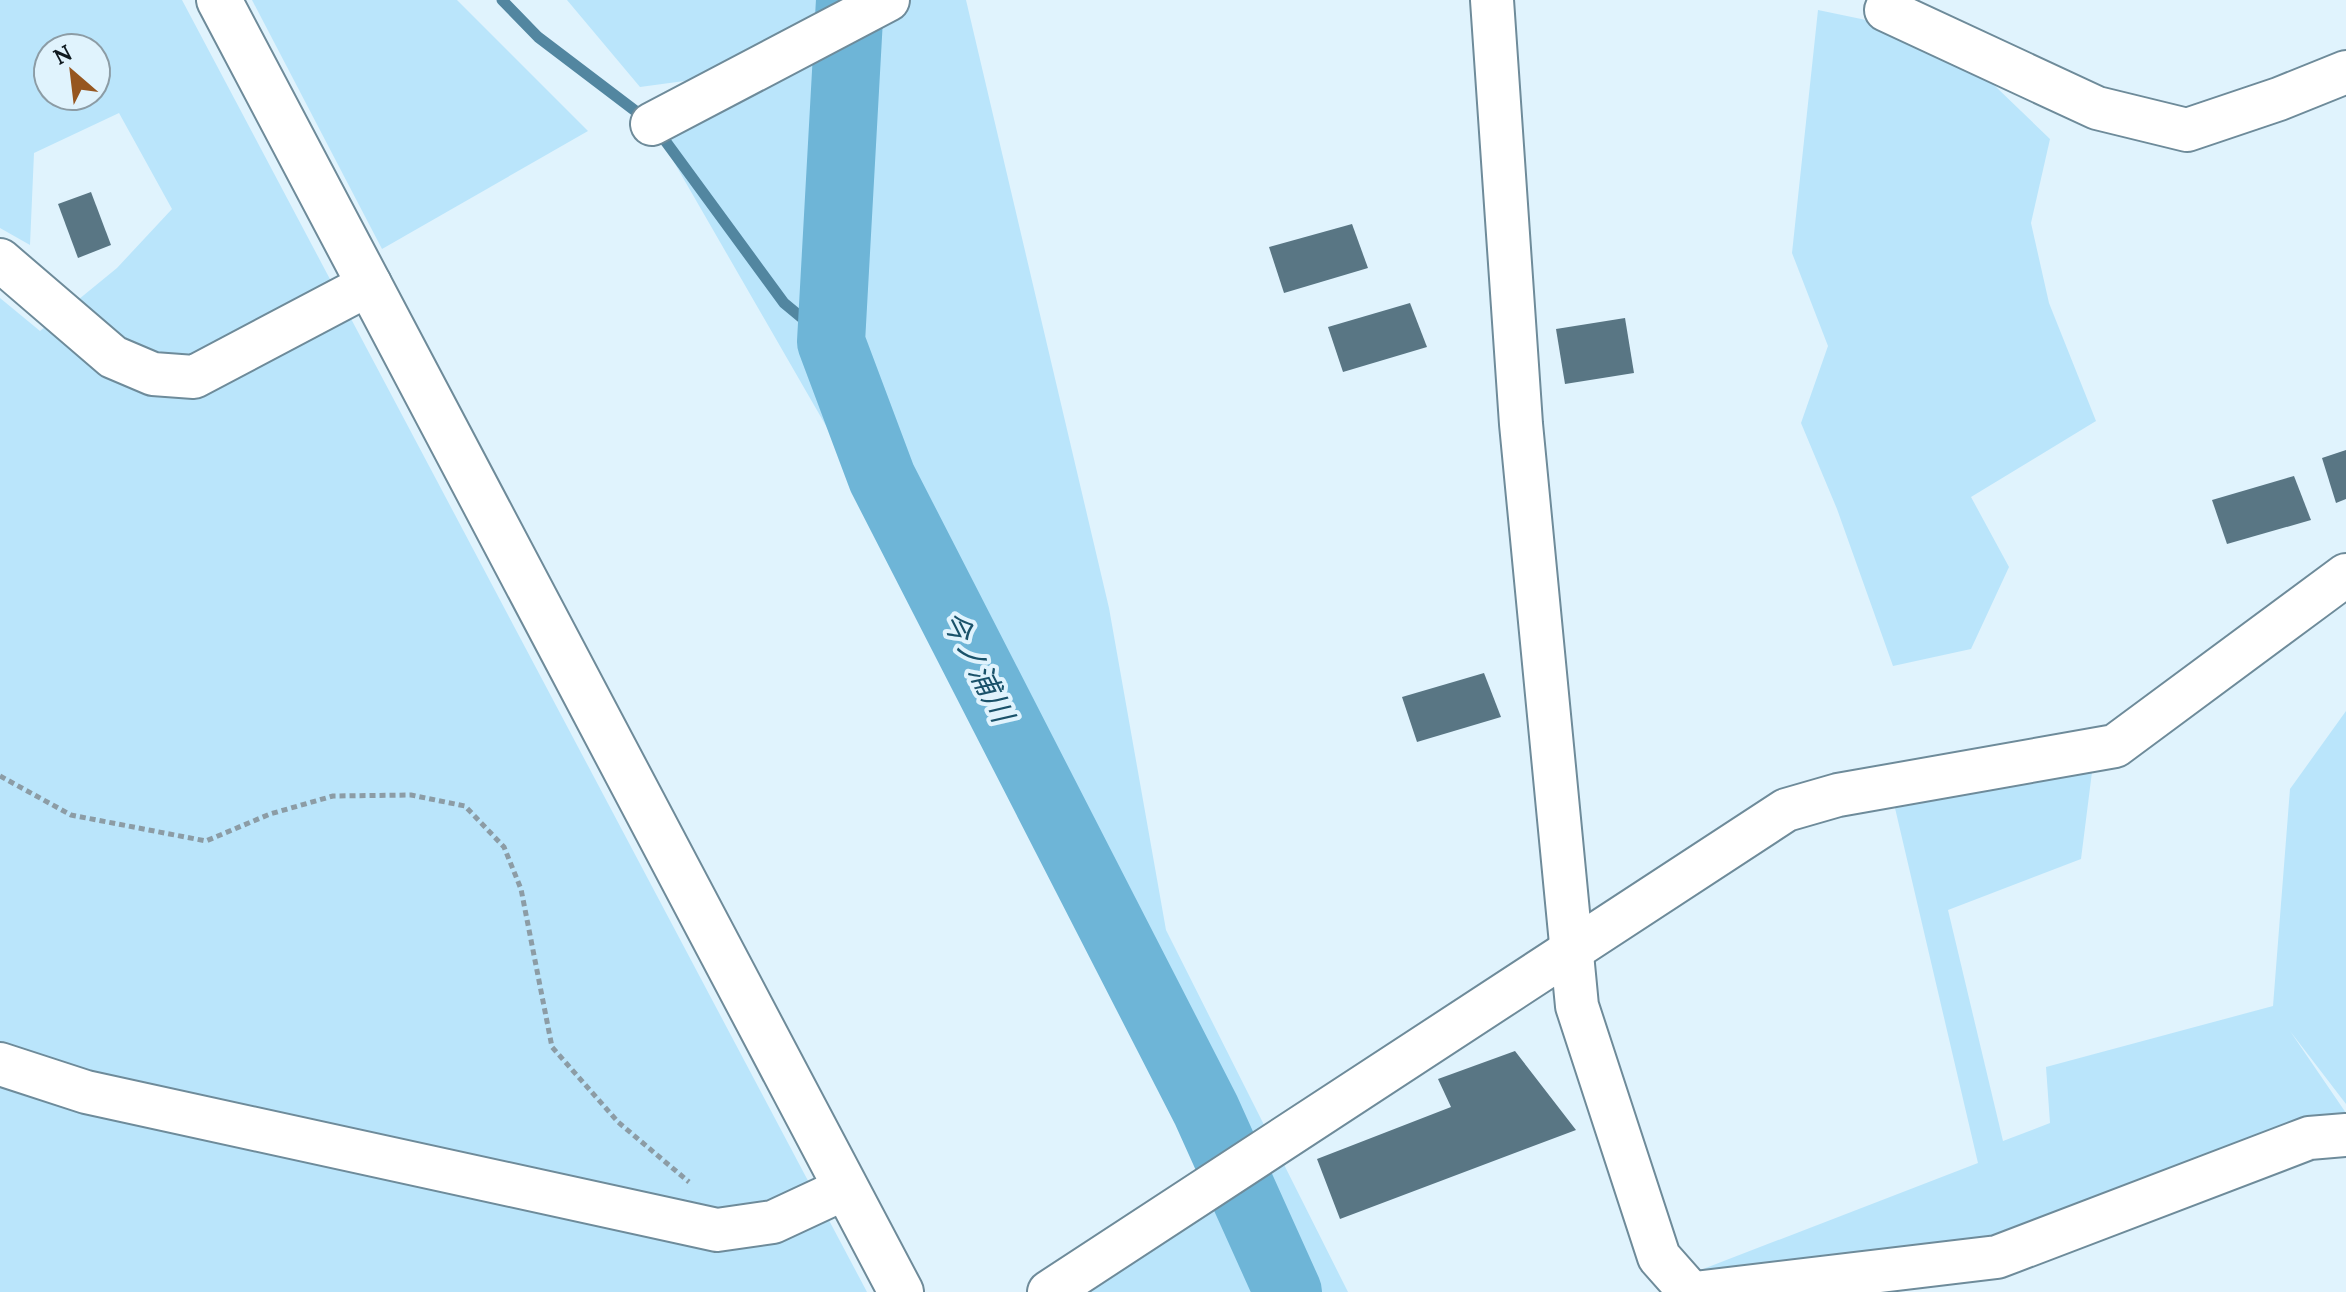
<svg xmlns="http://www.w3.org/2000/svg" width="2346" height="1292" viewBox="0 0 2346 1292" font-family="Lora,'Noto Sans JP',serif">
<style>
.green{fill:#bae5fb;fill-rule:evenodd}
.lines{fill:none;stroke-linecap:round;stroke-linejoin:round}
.stream{stroke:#5286a0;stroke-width:11}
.river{stroke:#6eb5d7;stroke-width:68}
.building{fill:#597684}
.minor-casing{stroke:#6e8b9a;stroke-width:46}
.tertiary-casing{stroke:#6e8b9a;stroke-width:48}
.path{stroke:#8c9ca5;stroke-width:5;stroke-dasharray:6 4;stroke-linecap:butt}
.minor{stroke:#fff;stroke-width:42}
.tertiary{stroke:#fff;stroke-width:44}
.labels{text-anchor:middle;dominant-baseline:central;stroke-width:8;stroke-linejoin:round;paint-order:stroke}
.water-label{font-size:30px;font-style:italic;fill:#1a526a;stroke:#e0f3fd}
</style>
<rect width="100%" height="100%" fill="#e0f3fd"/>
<g class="green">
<path d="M0,0h182l685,1292h-867v-994l40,33 77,-63 55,-59 -53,-96 -85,40 -4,92 -30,-17zM48,48h48v48h-48z"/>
<polygon points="252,0 457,0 588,131 382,249"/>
<polygon points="567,0 966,0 1109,608 1166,930 1348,1292 1075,1292 1244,1193 1001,760 852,471 652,124 751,72 640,87"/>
<polygon points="1818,10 1943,36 2050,139 2031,223 2049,303 2096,421 1971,497 2009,567 1971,649 1893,666 1837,509 1801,423 1828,346 1792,253"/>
<polygon points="2346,711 2346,1104 2290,1031 2346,1113 2346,1135 1978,1259 1685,1276 1978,1163 1895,808 2092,772 2081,859 1948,910 2003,1141 2050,1123 2046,1067 2273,1006 2290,789"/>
</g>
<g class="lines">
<g class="stream">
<polyline points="502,0 538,37 646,119"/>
<polyline points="658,131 784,303 831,342"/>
</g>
<polyline class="river" points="850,0 831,342 882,478 1206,1110 1288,1292"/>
</g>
<g class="building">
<polygon points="91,192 111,245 78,258 58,204"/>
<polygon points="1352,224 1368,268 1284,293 1269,247"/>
<polygon points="1410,303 1427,347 1343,372 1328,327"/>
<polygon points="1625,318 1634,373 1565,384 1556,329"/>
<polygon points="2346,450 2346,499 2336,503 2322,458"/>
<polygon points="2294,476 2311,520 2227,544 2212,500"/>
<polygon points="1484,673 1501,717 1417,742 1402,697"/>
<polygon points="1515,1051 1576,1130 1340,1219 1317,1159 1451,1107 1438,1079"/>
</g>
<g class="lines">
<defs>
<g id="minor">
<polyline points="1492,0 1521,424 1577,1006 1659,1257 1690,1292"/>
<polyline points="1886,10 2097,108 2187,130 2279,99 2346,72"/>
<polyline points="652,124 888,0"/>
<polyline points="0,260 113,357 153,374 194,377 370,284"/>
<polyline points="0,1064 86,1092 717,1230 773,1222 846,1188"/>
<polyline points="1049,1292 1786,810 1838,795 2115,746 2346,575"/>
<polyline points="1703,1292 1997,1257 2309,1138 2346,1135"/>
</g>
<polyline id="tertiary" points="219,0 901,1292"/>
</defs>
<use href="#minor" class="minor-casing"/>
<use href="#tertiary" class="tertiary-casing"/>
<polyline class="path" points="0,776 71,815 206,841 270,814 333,796 411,795 465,806 504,847 521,889 552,1047 618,1122 689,1182"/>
<use href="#minor" class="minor"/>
<use href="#tertiary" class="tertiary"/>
</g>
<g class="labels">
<g class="water-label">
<text transform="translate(978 666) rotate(63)">今ノ浦川</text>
</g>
</g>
<g transform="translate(72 72) rotate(332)"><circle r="38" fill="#e0f3fd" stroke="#8c9ca5" stroke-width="2"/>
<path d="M0-6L14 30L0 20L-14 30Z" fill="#965620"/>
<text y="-12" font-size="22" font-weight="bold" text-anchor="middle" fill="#0f1a20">N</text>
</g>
</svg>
